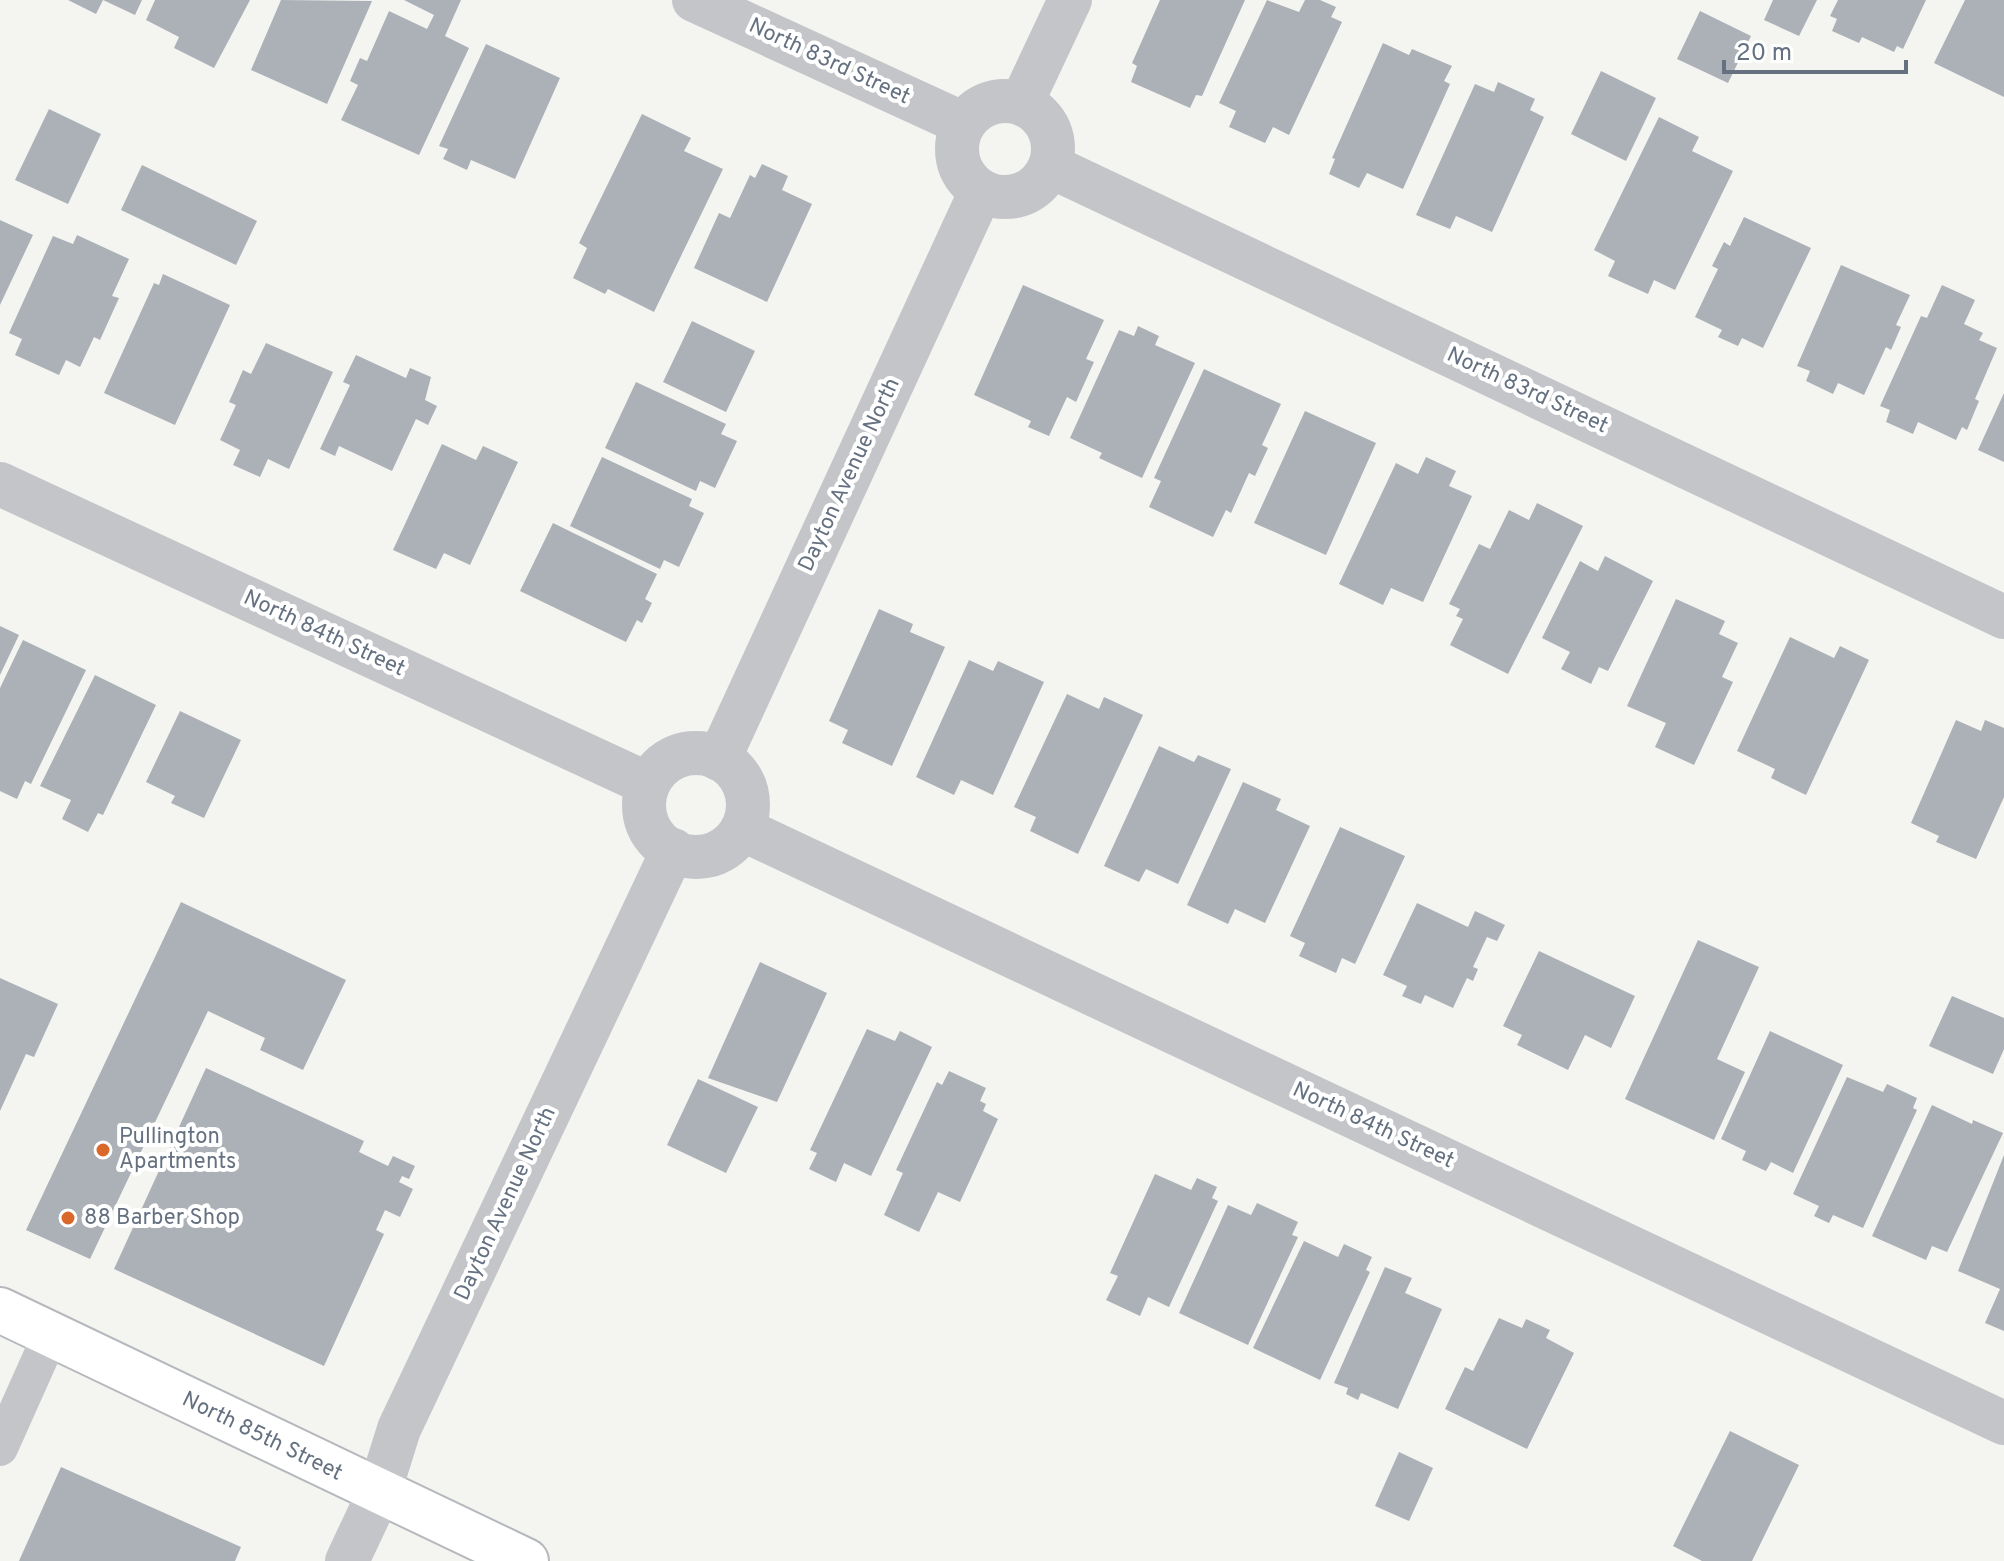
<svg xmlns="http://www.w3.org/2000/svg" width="2004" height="1561" viewBox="0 0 2004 1561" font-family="Overpass,sans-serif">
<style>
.building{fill:#abb1b6}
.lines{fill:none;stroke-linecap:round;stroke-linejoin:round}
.secondary-casing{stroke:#b5b8bd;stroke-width:48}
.service{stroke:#c3c5c9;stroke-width:36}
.minor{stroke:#c3c5c9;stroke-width:44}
.secondary{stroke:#fff;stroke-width:44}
.poi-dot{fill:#da682b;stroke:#fff;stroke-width:3}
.labels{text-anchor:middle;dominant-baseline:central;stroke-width:8;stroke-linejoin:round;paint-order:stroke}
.street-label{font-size:22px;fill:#657180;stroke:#fff}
.poi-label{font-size:22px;fill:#657180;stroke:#fff;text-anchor:start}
</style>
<rect width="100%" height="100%" fill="#f4f5f1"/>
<g class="building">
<polygon points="68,0 142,0 135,15 103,0 96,14"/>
<polygon points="155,0 250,0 214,68 174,48 179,37 146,20"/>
<polygon points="281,0 372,1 327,104 251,70"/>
<polygon points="404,0 461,0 445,36 469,48 419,155 341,120 358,85 350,81 360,58 367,61 389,11 427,29 434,15"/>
<polygon points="1160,0 1245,0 1202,96 1196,95 1190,108 1131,82 1137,66 1132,63"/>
<polygon points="1267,0 1299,12 1305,0 1320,0 1336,7 1331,17 1342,22 1289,135 1273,127 1265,143 1229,127 1236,111 1219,103"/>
<polygon points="1773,0 1817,0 1799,36 1764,20"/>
<polygon points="1838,0 1926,0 1903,49 1897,46 1894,52 1862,37 1859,43 1832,31 1837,19 1830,16"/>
<polygon points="1965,0 2004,0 2004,97 1934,63"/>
<polygon points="1700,11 1751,36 1728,83 1677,59"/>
<polygon points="1383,43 1409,55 1412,49 1452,66 1444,81 1450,84 1403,189 1367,173 1359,188 1329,174 1335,159 1332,158"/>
<polygon points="486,44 560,78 515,179 471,160 467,170 443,159 448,149 439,146"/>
<polygon points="1601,71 1656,98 1626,161 1571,134"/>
<polygon points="1498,82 1535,99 1530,110 1544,117 1492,232 1456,216 1450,229 1416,215 1475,84 1494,92"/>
<polygon points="49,109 101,134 68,204 15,180"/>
<polygon points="642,114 691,138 684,151 723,169 654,312 608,289 605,294 573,278 587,248 579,243"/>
<polygon points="1659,117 1699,137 1692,151 1733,171 1675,290 1654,280 1648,294 1608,276 1615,261 1594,250"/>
<polygon points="762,164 788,176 782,190 812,204 767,302 694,268 719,213 730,218 750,175 755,178"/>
<polygon points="142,165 257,221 236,265 121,210"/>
<polygon points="1744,217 1811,248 1763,348 1742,338 1738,346 1718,337 1722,330 1695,317 1718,269 1712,266 1724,242 1730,246"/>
<polygon points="0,220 33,235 0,305"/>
<polygon points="77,235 129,259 112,296 119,298 100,340 94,337 80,367 66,360 59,375 15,355 22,339 9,333 53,236 73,244"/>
<polygon points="1841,265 1910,295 1896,325 1901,327 1891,350 1886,347 1864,395 1838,383 1833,394 1806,381 1810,371 1797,366"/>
<polygon points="163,274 230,305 175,425 104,393 154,283 159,285"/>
<polygon points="1023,285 1104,320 1086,359 1094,362 1076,402 1067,397 1049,436 1028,427 1031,421 974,395"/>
<polygon points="1942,285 1975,300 1964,324 1983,333 1979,340 1997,348 1975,399 1979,401 1967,430 1962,427 1956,440 1918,422 1913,434 1886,422 1890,410 1880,406 1921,316 1927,318"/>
<polygon points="692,321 755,351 726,412 663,382"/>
<polygon points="1138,326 1159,336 1155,345 1195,363 1142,478 1099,458 1102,453 1070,438 1119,330 1134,336"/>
<polygon points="266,343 333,372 289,469 268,459 260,477 233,465 240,450 220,440 236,405 229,402 243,370 251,374"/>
<polygon points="356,355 406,378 410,368 431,377 425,400 437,406 428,425 416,419 392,471 339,446 335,456 320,449 350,385 343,382"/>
<polygon points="1204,369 1281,404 1262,445 1268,448 1255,476 1249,473 1231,513 1226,510 1213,537 1149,507 1161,481 1154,478"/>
<polygon points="636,382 726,424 721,434 737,441 715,488 700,481 696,491 605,448"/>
<polygon points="2004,393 2004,462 1978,450"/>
<polygon points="1305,411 1376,443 1326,555 1254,523"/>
<polygon points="442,444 476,460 483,446 518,462 470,565 444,553 436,569 393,550"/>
<polygon points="602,457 692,499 689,506 704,513 679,567 664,560 660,569 570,526"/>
<polygon points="1426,457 1456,471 1449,486 1472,496 1423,602 1391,588 1383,605 1339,584 1396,463 1418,474"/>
<polygon points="1537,503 1583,526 1508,674 1450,645 1463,619 1456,616 1460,609 1449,604 1479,544 1490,549 1509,510 1529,520"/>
<polygon points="553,523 657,574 645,599 652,603 642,623 637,620 626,642 520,591"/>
<polygon points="1605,556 1653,581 1608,671 1599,667 1591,684 1561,669 1570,652 1542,638 1580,561 1598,571"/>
<polygon points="1676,599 1725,621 1719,634 1738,643 1722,677 1733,682 1694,765 1655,747 1666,723 1627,706"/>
<polygon points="879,609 913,624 910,632 945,647 892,766 842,743 848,730 829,721"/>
<polygon points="0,626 19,635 0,675"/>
<polygon points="1790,637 1834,658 1840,646 1869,660 1806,795 1771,778 1775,769 1737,751"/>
<polygon points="23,640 86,670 31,784 25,781 17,799 0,791 0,688"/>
<polygon points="969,660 993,671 998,661 1044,682 993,795 961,780 954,795 916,777"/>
<polygon points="95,675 156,705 103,815 98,813 88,832 62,819 71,800 40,786"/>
<polygon points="1067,694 1099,709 1104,697 1143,715 1078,854 1030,831 1036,817 1014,807"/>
<polygon points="180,711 241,740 204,818 171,803 175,796 146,782"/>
<polygon points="1956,720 1981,731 1985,720 2004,728 2004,797 1976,859 1936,842 1939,836 1911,823"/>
<polygon points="1159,746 1194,762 1198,755 1231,769 1178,884 1146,869 1139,882 1104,866"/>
<polygon points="1243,782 1281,799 1276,810 1310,826 1265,923 1235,909 1228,924 1187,905"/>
<polygon points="1340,827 1405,856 1355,964 1342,958 1336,973 1299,956 1305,943 1290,936"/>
<polygon points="181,902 346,980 303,1070 260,1050 265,1038 208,1011 90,1259 26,1230"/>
<polygon points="1417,903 1468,927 1475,911 1505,925 1497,941 1487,937 1473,967 1478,969 1473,981 1467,978 1453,1008 1425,995 1421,1004 1402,996 1407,986 1383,975"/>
<polygon points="1698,940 1759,967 1717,1059 1745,1072 1714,1140 1625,1099"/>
<polygon points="1539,951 1635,996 1611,1048 1585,1035 1568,1070 1517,1045 1522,1035 1503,1026"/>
<polygon points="760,962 827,993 777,1102 708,1078"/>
<polygon points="0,978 58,1004 34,1057 26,1054 0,1111"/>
<polygon points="1952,996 2004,1018 2004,1049 1993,1074 1929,1046"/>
<polygon points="867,1029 895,1041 900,1031 932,1047 871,1176 844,1163 836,1182 809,1169 817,1153 810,1150"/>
<polygon points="1770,1031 1843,1065 1793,1173 1771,1162 1766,1171 1742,1160 1746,1151 1721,1139"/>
<polygon points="206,1068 364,1141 359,1152 388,1166 393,1156 415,1166 409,1179 402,1176 399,1182 413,1189 400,1217 385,1210 376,1230 384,1234 324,1366 114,1269"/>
<polygon points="949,1071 986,1088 980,1101 986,1104 983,1111 998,1119 960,1202 938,1192 919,1232 884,1215 903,1173 896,1170 937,1082 942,1085"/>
<polygon points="1847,1077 1883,1092 1887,1084 1917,1098 1913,1108 1917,1110 1863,1228 1833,1215 1829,1223 1814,1216 1819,1206 1793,1194"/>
<polygon points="698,1079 758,1107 726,1173 667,1145"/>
<polygon points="1932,1105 1972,1124 1973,1120 2003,1133 1947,1252 1932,1246 1926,1260 1872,1236"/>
<polygon points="2004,1155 2004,1331 1985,1323 2000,1289 1958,1271"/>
<polygon points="1155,1174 1191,1190 1197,1178 1217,1187 1212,1198 1218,1201 1169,1307 1148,1297 1140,1316 1106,1300 1118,1276 1110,1273"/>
<polygon points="1257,1203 1298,1222 1292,1235 1298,1237 1248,1345 1179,1313 1228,1205 1251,1215"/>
<polygon points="1304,1241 1338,1257 1344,1244 1372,1257 1366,1270 1370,1272 1320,1380 1253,1348"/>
<polygon points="1385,1267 1412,1278 1405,1293 1442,1309 1398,1409 1361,1393 1358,1400 1346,1394 1348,1388 1334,1383"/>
<polygon points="1499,1318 1522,1328 1526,1319 1550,1330 1546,1338 1574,1353 1527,1449 1445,1409 1465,1367 1473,1371"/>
<polygon points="1730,1431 1799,1465 1752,1561 1702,1561 1673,1546"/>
<polygon points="1399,1452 1433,1468 1409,1521 1375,1506"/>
<polygon points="61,1467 241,1547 235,1561 19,1561"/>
</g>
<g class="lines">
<defs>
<polyline id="secondary" points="0,1310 526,1561"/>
</defs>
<use href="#secondary" class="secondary-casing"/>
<polyline class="service" points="0,1448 51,1334"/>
<g class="minor">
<polyline points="694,0 964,124"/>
<circle cx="1005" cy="149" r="48"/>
<polyline points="1022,102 1070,0"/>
<polyline points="1050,166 2004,617"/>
<polyline points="0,484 648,784"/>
<circle cx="696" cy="805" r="52"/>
<polyline points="719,759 981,191"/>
<polyline points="742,829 2004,1423"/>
<polyline points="347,1561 379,1493 399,1429 673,850"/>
</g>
<use href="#secondary" class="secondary"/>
</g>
<g class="poi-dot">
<circle cx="103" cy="1150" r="8"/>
<circle cx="68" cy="1218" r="8"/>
</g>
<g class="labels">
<g class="street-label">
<text transform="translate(829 62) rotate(25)">North 83rd Street</text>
<text transform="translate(1527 391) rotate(25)">North 83rd Street</text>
<text transform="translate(850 475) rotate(-65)">Dayton Avenue North</text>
<text transform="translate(324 634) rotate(25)">North 84th Street</text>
<text transform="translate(1373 1126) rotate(25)">North 84th Street</text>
<text transform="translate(506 1204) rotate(-65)">Dayton Avenue North</text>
<text transform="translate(262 1437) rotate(26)">North 85th Street</text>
</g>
<g class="poi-label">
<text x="119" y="1137">Pullington<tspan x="119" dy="25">Apartments</tspan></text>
<text x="84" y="1218">88 Barber Shop</text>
</g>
</g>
<path d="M1724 60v12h182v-12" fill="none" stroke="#657180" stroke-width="4"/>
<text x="1736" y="60" font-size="24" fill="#657180" stroke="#ffffff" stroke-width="6" paint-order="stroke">20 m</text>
</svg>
